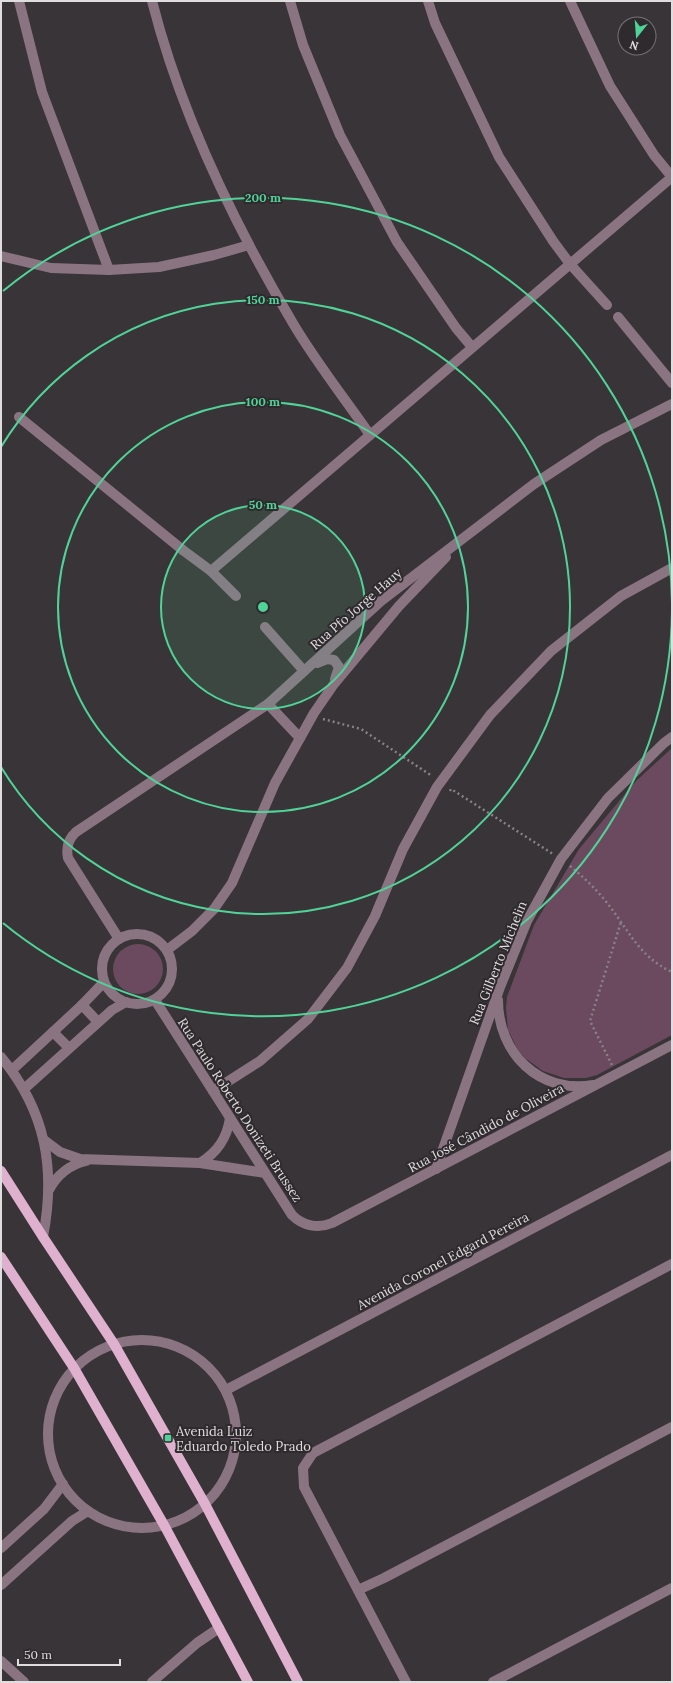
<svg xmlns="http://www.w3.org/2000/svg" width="673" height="1683" viewBox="0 0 673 1683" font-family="Lora,serif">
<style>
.green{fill:#6b4a5f}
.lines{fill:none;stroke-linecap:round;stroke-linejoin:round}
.path{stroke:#878385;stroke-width:2.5;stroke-dasharray:2 3;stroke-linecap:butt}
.minor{stroke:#8b7482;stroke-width:10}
.major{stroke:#dfb1ce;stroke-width:10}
.ring{fill:none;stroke:#50d398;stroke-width:2}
.poi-dot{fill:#50d398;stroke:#2f2a2d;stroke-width:1.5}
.labels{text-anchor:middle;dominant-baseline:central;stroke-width:4;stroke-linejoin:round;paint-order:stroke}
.street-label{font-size:13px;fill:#e0dddf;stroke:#2f2a2d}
.poi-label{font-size:13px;fill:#e0dddf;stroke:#2f2a2d;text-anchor:start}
.centre{fill:#50d398;stroke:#2f2a2d;stroke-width:2}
.ring-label{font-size:12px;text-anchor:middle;font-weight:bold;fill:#50d398;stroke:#2f2a2d;stroke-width:4;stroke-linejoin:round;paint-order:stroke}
</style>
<rect width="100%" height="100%" fill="#393437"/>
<g class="green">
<polygon points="672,748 672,1035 597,1075 586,1078 564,1078 543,1071 525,1058 518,1050 508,1030 506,1008 507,997 534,925 579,849 636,781"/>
<circle cx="138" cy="969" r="25"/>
</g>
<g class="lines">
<g class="path">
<polyline points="323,719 361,729 432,776"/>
<polyline points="450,791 451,789 553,854"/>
<path d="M570,866c12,10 23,20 33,32 24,28 34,58 69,74"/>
<polyline points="612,1065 590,1021 621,922"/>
</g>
<g class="minor">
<polyline points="19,1 42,92 109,270"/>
<path d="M152,1c29,114 82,223 142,324 22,37 51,74 76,110"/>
<polyline points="290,1 303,45 340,135 397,242 456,328 472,347"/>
<polyline points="428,1 435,23 499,157 553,241 570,264 607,305"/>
<polyline points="570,1 610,86 654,155 672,177"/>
<polyline points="1,256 51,268 109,270 159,267 214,255 249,245"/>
<polyline points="618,317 672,383"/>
<polyline points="19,417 184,551 211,571 236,596"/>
<polyline points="211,571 672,177"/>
<polyline points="265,627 304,671"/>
<polyline points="317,663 327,659 334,660 339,667 335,679"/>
<polyline points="268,704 300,738"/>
<circle cx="137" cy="969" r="35"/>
<path d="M119,939l-51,-81c-2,-10 0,-19 8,-26l192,-128 113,-103 153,-117 67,-44 71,-36"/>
<polyline points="167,950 192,931 214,909 232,883 275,783 314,713 334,684 399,606 446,557"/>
<path d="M155,1000l137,215c11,11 26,14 40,8l340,-178"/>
<path d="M498,1000c0,53 41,94 95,85"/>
<polyline points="82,1005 98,1022"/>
<polyline points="53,1032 69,1048"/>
<path d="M1,1057c45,54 55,112 42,180"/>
<polyline points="12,1070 82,1005 104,982"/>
<polyline points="24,1089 112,1010 126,1002"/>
<polyline points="213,1091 260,1061 308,1019 347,968 375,916 403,849 437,787 490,715 551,651 621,596 672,568"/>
<polyline points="44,1140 60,1152 80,1159 200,1163 265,1173"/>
<path d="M200,1163c18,-11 27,-25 30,-45"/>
<polyline points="436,1169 500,987 527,921 561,859 608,798 664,743 672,737"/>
<path d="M49,1190c8,-15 20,-25 37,-29"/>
<circle cx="142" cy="1434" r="94"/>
<polyline points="226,1390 672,1155"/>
<polyline points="1,1548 44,1509 63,1484"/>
<polyline points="1,1585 72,1521 88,1511"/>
<polyline points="358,1590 384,1578 672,1427"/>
<polyline points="1,1661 24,1682"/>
<polyline points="152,1682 197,1643 219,1628"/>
<polyline points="406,1682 304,1487 303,1468 313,1453 672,1264"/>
<polyline points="493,1682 672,1588"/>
</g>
<g class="major">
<polyline points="1,1171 43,1237 114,1344 205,1504 298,1682"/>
<polyline points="1,1257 74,1368 164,1525 248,1682"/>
</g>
</g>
<circle cx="263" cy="607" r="102" fill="#50d398" fill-opacity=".12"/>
<g class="ring">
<circle cx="263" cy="607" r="102"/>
<circle cx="263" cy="607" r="205"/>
<path d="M1 447A307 307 0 1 1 1 767"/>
<path d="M672 611A409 409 0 0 1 3 923M3 291A409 409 0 0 1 672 603"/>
</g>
<rect class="poi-dot" x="164" y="1434" width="8" height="8" rx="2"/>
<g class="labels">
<g class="street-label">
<text transform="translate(356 609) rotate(-41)">Rua Pfo Jorge Hauy</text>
<text transform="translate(498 963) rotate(-68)">Rua Gilberto Michelin</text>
<text transform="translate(240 1110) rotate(57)">Rua Paulo Roberto Donizeti Brussez</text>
<text transform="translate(486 1128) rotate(-28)">Rua José Cândido de Oliveira</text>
<text transform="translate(443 1261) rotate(-28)">Avenida Coronel Edgard Pereira</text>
</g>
<g class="poi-label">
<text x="176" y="1431">Avenida Luiz<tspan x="176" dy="15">Eduardo Toledo Prado</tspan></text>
</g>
</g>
<circle cx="263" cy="607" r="6" class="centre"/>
<g class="ring-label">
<text x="263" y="202">200 m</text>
<text x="263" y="304">150 m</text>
<text x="263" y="406">100 m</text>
<text x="263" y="509">50 m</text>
</g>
<rect width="673" height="1683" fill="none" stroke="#e0dddf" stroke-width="4"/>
<g transform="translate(637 36) rotate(197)"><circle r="19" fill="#2f2a2d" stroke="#767274"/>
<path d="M0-3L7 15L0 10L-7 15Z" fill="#50d398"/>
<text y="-6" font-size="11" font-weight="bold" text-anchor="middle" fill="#e0dddf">N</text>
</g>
<path d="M18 1659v6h102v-6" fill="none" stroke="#e0dddf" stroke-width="2"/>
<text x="24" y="1659" font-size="12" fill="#e0dddf" stroke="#2f2a2d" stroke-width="3" paint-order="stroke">50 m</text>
</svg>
